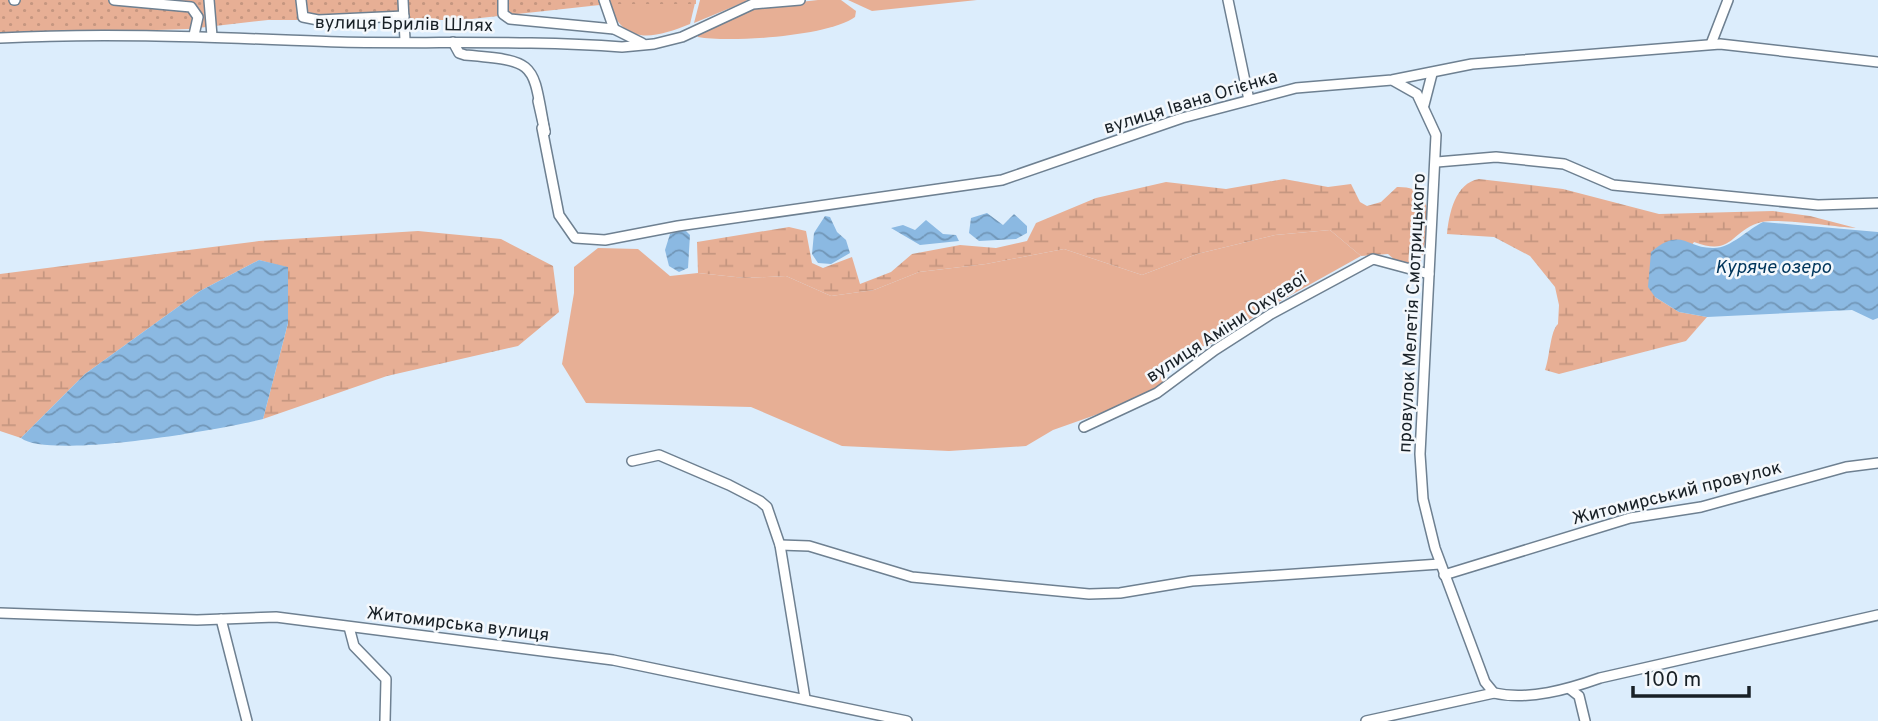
<svg xmlns="http://www.w3.org/2000/svg" width="1878" height="721" viewBox="0 0 1878 721" font-family="Overpass,sans-serif">
<style>
.green{fill:#e7af95}
.wetland{fill:url(#wetland-marsh)}
.garden{fill:url(#garden-dots)}
.water{fill:url(#water-waves)}
.lines{fill:none;stroke-linecap:round;stroke-linejoin:round}
.minor-casing{stroke:#6e8091;stroke-width:12}
.minor{stroke:#fff;stroke-width:9}
.labels{text-anchor:middle;dominant-baseline:central;stroke-width:5;stroke-linejoin:round;paint-order:stroke}
.street-label{font-size:18px;fill:#182026;stroke:#f4f8fc}
.water-label{font-size:19px;font-style:italic;fill:#00365c;stroke:#f4f8fc}
</style>
<defs>
<pattern id="wetland-marsh" width="20" height="14" patternUnits="userSpaceOnUse" patternTransform="scale(1.75)"><rect width="20" height="14" fill="#e7af95"/><path d="M1 5h8M5 5V1M11 12h8M15 12V8" fill="none" stroke="#c59680"/></pattern>
<pattern id="garden-dots" width="8" height="8" patternUnits="userSpaceOnUse" patternTransform="scale(1.75)"><rect width="8" height="8" fill="#e7af95"/><path d="M2 2h.1M6 6h.1" fill="none" stroke="#c59680" stroke-width="1.8" stroke-linecap="round"/></pattern>
<pattern id="water-waves" width="16" height="10" patternUnits="userSpaceOnUse" patternTransform="scale(1.75)"><rect width="16" height="10" fill="#8bb9e2"/><path d="M0 5q4-4 8 0t8 0" fill="none" stroke="#7196b7"/></pattern>
</defs>
<rect width="100%" height="100%" fill="#dcedfc"/>
<g class="green">
<polygon points="700,0 746,0 747,1 694,23"/>
<path d="M818,0h23l15,11 -1,6c-25,19 -125,26 -157,20l-1,-4 59,-26z"/>
<polygon points="848,0 977,0 872,11"/>
<path d="M609,3h86l-5,21c-35,14 -67,23 -81,-21z"/>
<polygon points="1330,230 1361,256 1266,309 1213,343 1185,352 1166,367 1163,383 1135,401 1053,430 1026,446 949,451 842,446 751,407 586,403 562,364 574,293 574,267 598,248 638,249 670,276 698,273 745,278 786,276 831,296 874,290 919,272 986,264 1064,249 1142,275 1197,254 1275,235"/>
</g>
<g class="wetland">
<path d="M1284,179l44,8 23,-3 9,18 7,4 14,-4 16,-15c43,-1 29,41 26,70l-4,7 -16,3 -15,-13 -27,2 -31,-26 -55,5 -78,19 -55,21 -78,-26 -78,15 -67,8 -45,18 -43,6 -45,-20 -41,2 -47,-5 -1,-31 92,-15 17,4 6,32 11,5 29,-11 8,27 31,-12 21,-18 48,-9 36,3 31,-7 9,-18 60,-25 70,-16 60,7z"/>
<path d="M1479,179l84,10 96,25 114,-3 37,5 46,12c-22,-1 -75,-10 -94,-6 -32,8 -28,35 -68,20l-39,55 24,15 28,5 -21,24 -127,33 -14,-4c5,-13 5,-39 13,-46l1,-19 -4,-18 -25,-31 -36,-19 -47,-3c2,-20 8,-51 32,-55z"/>
<polygon points="418,231 501,239 553,266 559,312 518,346 387,376 263,419 288,323 288,268 259,260 200,291 85,374 21,438 0,431 0,274 259,241"/>
</g>
<polygon class="garden" points="0,0 696,0 696,4 609,4 462,20 268,20 189,29 0,35"/>
<g class="water">
<polygon points="987,213 1003,225 1014,214 1027,226 1027,233 1016,239 979,241 969,233 971,218"/>
<polygon points="825,216 830,217 837,232 846,240 850,253 831,264 818,263 812,254 814,233"/>
<polygon points="926,220 943,234 956,235 959,241 920,245 891,228 903,225 915,230"/>
<path d="M1763,222l115,10v86l-5,2 -21,-10 -145,7 -28,-5 -24,-15 -7,-10 3,-35c31,-26 35,-3 63,-4 17,0 34,-19 49,-26z"/>
<polygon points="684,229 690,235 688,268 679,272 669,266 665,250 670,234"/>
<path d="M259,260l29,7v56l-25,96c-40,10 -214,41 -242,19l64,-64 115,-83z"/>
</g>
<g class="lines">
<defs>
<g id="minor">
<polyline points="14,0 15,0"/>
<polyline points="114,0 191,7 198,17 194,35"/>
<polyline points="209,0 212,36"/>
<polyline points="301,0 303,17 318,20 404,16"/>
<polyline points="403,0 405,40"/>
<polyline points="503,0 503,14 510,19 614,29 642,43"/>
<polyline points="604,0 614,29"/>
<polyline points="1228,0 1249,100"/>
<path d="M0,38c113,-6 227,0 340,4 94,2 188,-2 282,5l32,-3 28,-7 71,-33 47,-4"/>
<path d="M453,42l6,11 6,2c74,6 67,8 80,77"/>
<polyline points="1711,44 1728,0"/>
<polyline points="1394,81 1417,94 1436,135 1420,454 1423,499 1435,548 1485,682 1494,693"/>
<polyline points="538,101 545,132"/>
<polyline points="1424,105 1432,74"/>
<polyline points="542,128 559,215 575,238 605,240 678,226 1002,180 1182,118 1296,88 1392,80 1472,64 1720,44 1878,62"/>
<polyline points="1437,162 1496,157 1564,164 1613,185 1818,205 1878,203"/>
<polyline points="1084,427 1157,393 1215,350 1271,314 1373,259 1429,274"/>
<polyline points="632,461 659,455 729,485 760,501 767,507 780,545 805,698"/>
<polyline points="780,545 809,546 912,577 1089,594 1120,593 1192,581 1440,564"/>
<polyline points="1444,575 1630,518 1701,507 1846,467 1878,463"/>
<polyline points="0,613 197,620 276,617 613,660 907,721"/>
<polyline points="221,619 247,721"/>
<polyline points="349,627 354,646 386,679 385,721"/>
<polyline points="1570,689 1579,696 1585,721"/>
<path d="M1366,721l128,-28c34,8 75,-4 106,-15l278,-63"/>
</g>
</defs>
<use href="#minor" class="minor-casing"/>
<use href="#minor" class="minor"/>
</g>
<g class="labels">
<g class="street-label">
<text transform="translate(404 25) rotate(1)">вулиця Брилів Шлях</text>
<text transform="translate(1191 103) rotate(-17)">вулиця Івана Огієнка</text>
<text transform="translate(1413 313) rotate(-87)">провулок Мелетія Смотрицького</text>
<text transform="translate(1227 328) rotate(-33)">вулиця Аміни Окуєвої</text>
<text transform="translate(1677 494) rotate(-14)">Житомирський провулок</text>
<text transform="translate(458 625) rotate(7)">Житомирська вулиця</text>
</g>
<g class="water-label">
<text x="1773" y="268">Куряче озеро</text>
</g>
</g>
<path d="M1633 686v10h116v-10" fill="none" stroke="#182026" stroke-width="3.5"/>
<text x="1644" y="686" font-size="21" fill="#182026" stroke="#f4f8fc" stroke-width="5" paint-order="stroke">100 m</text>
</svg>
